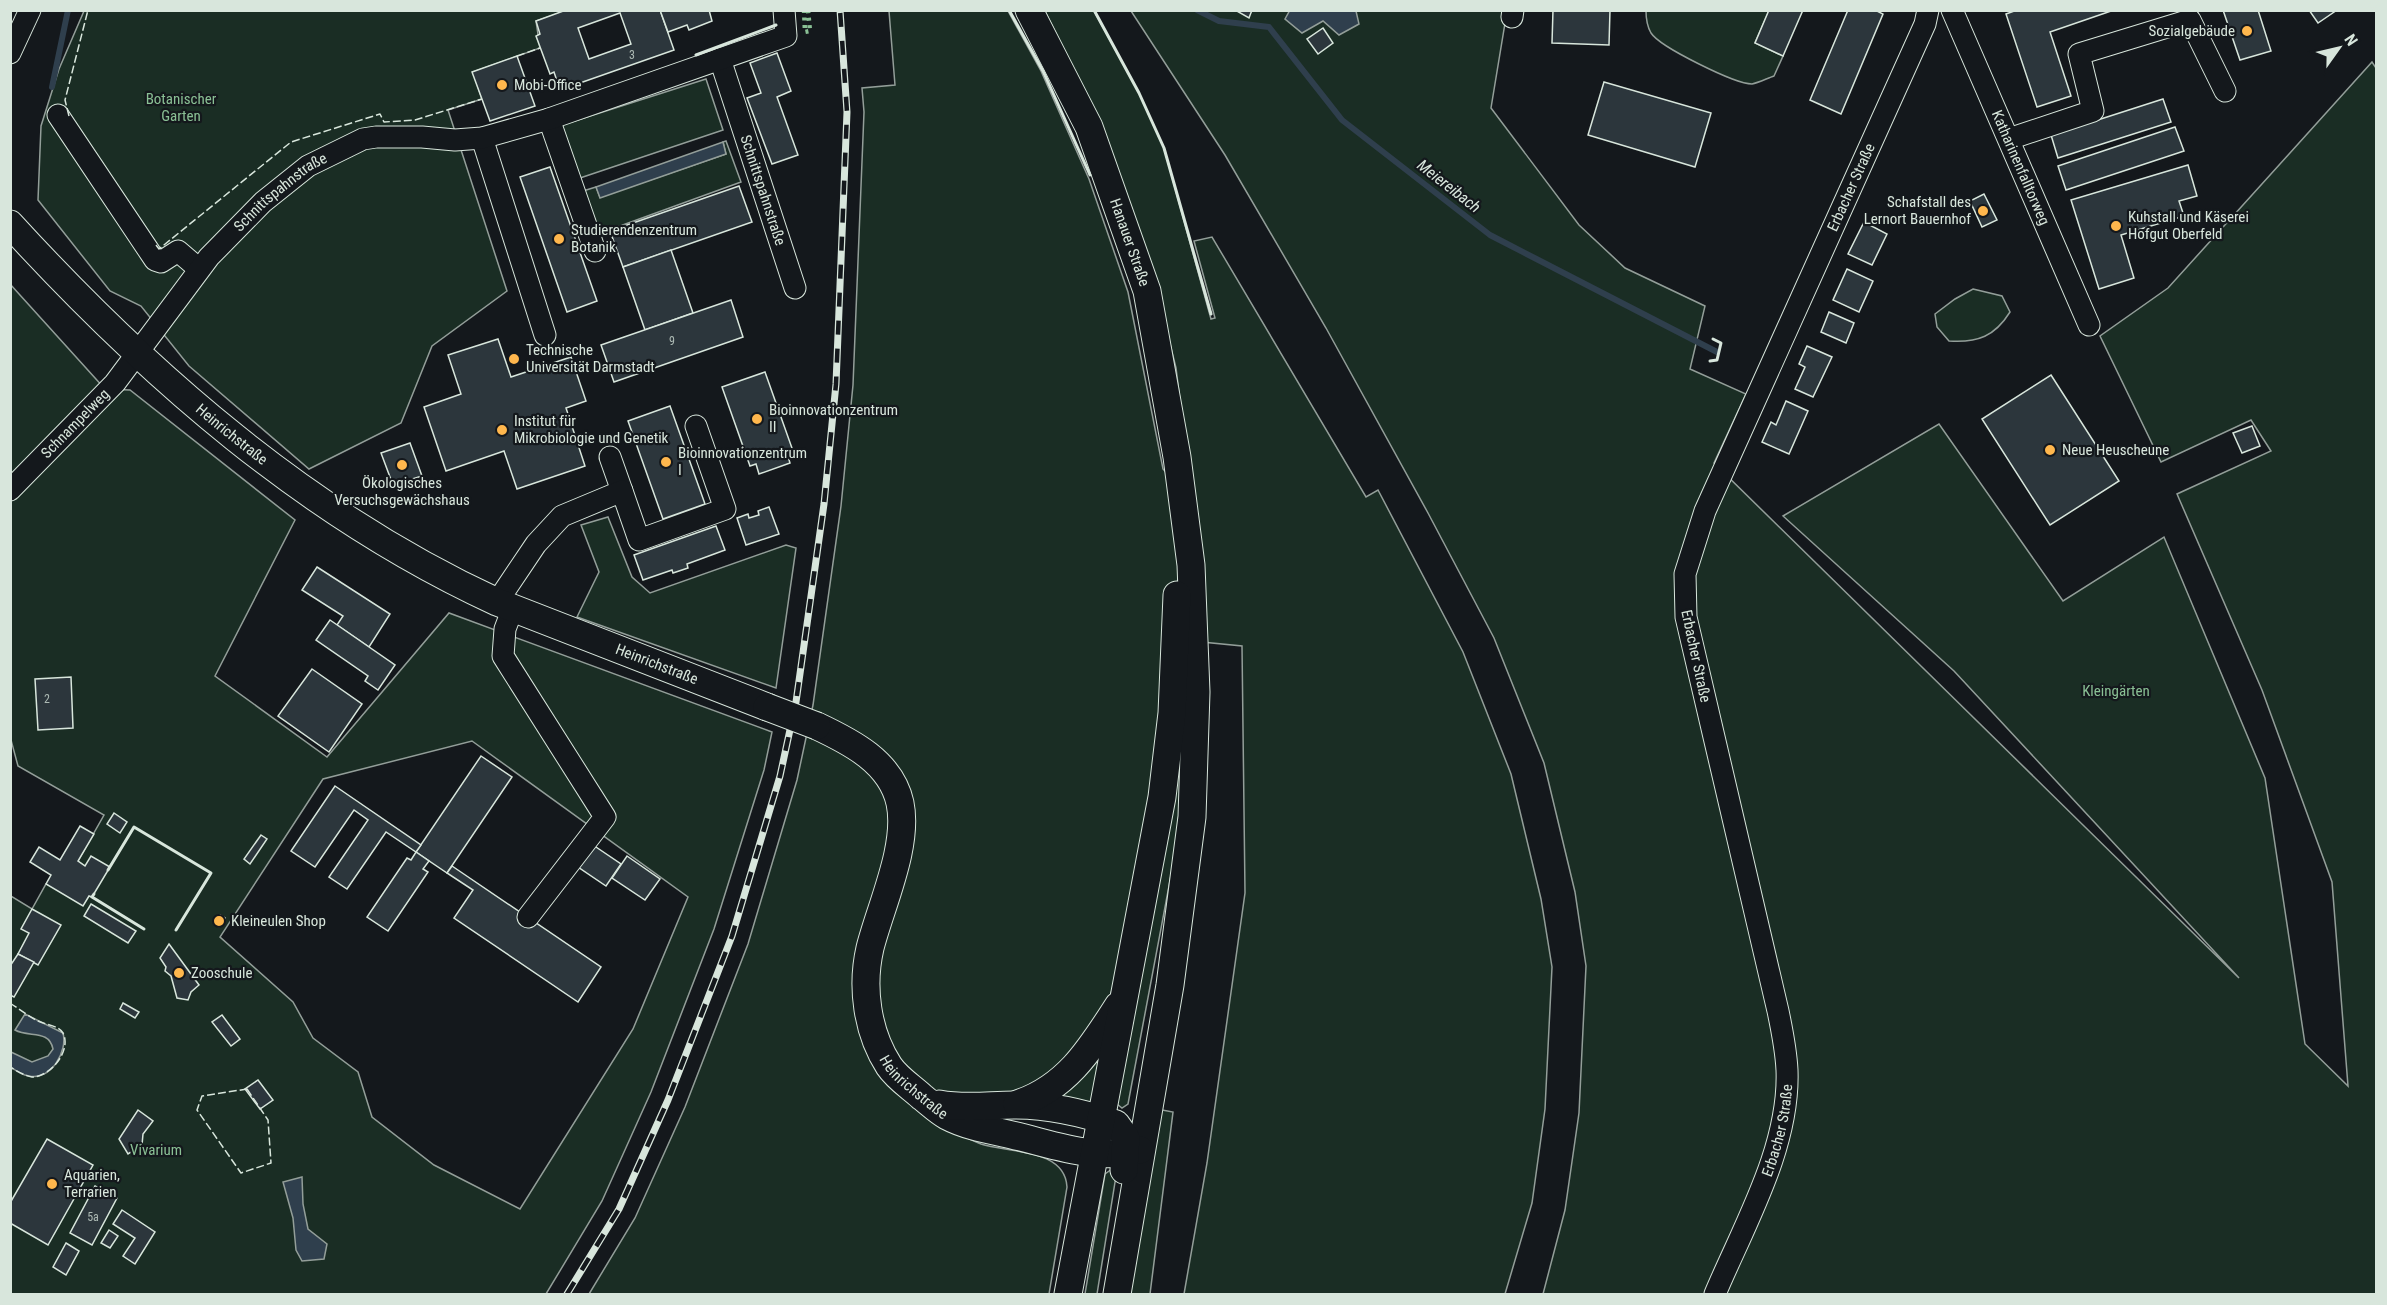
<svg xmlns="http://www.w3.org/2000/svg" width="2387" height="1305" viewBox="0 0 2387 1305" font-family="'Roboto Condensed',sans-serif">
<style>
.green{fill:#1a2d24;stroke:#939e99;stroke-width:1.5;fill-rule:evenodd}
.water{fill:#2f3f4d;stroke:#939e99;stroke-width:1.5}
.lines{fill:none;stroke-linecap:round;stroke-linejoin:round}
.stream{stroke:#2f3f4d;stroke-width:6}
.building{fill:#2c363c;stroke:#d8e6dc;stroke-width:1.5;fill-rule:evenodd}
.minor-casing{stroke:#d8e6dc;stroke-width:23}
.major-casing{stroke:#d8e6dc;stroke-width:29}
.minor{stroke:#14181c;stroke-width:21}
.major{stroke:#14181c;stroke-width:27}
.rail-casing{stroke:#d8e6dc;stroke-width:7}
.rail{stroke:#14181c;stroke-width:4.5;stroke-dasharray:14;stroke-linecap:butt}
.major-bridge-casing{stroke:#d8e6dc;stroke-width:29;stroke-linecap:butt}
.major-bridge{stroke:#14181c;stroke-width:27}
.hedge{stroke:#8ac095;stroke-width:4.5;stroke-dasharray:3 4.5;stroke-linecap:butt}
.fence{stroke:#d8e6dc;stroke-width:1.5;stroke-dasharray:8 3;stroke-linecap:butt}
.wall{stroke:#d8e6dc;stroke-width:3}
.poi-dot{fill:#ffb74d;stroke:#14181c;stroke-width:2}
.labels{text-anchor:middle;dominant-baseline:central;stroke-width:4.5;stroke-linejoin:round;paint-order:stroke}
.number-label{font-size:12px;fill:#adbab4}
.poi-label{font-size:15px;fill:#d8e6dc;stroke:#14181c;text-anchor:start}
.park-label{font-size:15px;fill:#8ac095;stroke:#14181c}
.street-label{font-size:15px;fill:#d8e6dc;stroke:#14181c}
.water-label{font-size:16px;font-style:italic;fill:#d8e6dc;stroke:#14181c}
</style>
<rect width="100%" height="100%" fill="#14181c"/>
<g class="green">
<polygon points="84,11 566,11 536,21 540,48 473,72 482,99 448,110 507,291 432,346 401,423 309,469 189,366 141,306 110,291 38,200 41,126 59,69"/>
<path d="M889,11h119l33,60 48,108 39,113 35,177 18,20 -5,141 -23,220 -46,157 -51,67 -110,54c11,5 23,11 35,16 27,9 84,4 86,43l-18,107h-460l46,-76 50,-111 63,-163 49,-164 16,-75 28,-199 12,-121 11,-273 -2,-24 33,-3z"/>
<polygon points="1045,11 1094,11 1139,93 1164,148 1211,319 1215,318 1194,241 1212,237 1366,497 1378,490 1463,652 1511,774 1541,899 1552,967 1545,1109 1532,1203 1505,1294 1184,1294 1207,1163 1245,893 1242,646 1202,642 1190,483 1176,368 1152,272 1072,67"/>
<polygon points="1131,11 1507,11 1491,108 1579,225 1625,268 1705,306 1690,369 1746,394 1714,463 2239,978 1954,671 1783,516 1939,424 2063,601 2164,537 2265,778 2305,1044 2348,1086 2332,882 2262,690 2177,494 2271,451 2251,420 2161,462 2100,336 2168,288 2372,62 2376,68 2376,1294 1543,1294 1565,1210 1579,1113 1586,966 1575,892 1544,763 1494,638 1428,513 1326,328 1225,155"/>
<path d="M1646,11h123l-14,32 28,13 -9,20c-6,2 -16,7 -22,8 -17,0 -92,-37 -101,-51 -4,-7 -5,-14 -5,-22z"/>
<polygon points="706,79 723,130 580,178 562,125"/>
<polygon points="726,141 741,182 598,234 583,191 596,187 600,197 726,154 723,142"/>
<path d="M10,284l95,105 25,1 165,130 -80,156 112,81 122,-144 323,119 -8,38 -50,159 -63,163 -49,109 -56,93h-535v-398l21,13 14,-25 46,13 -7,-31 -7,-5 26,-46 -86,-49 -7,-26zM472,741l216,156 -55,132 -113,180 -86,-44 -62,-48 -14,-45 -45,-34 -20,-36 -73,-65 103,-158z"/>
<path d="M1973,289l29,7 8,16c-15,24 -32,31 -61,29l-12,-14 -2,-13 20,-15z"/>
<polygon points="608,517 632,577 650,593 786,545 796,548 776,688 577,617 599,572 581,525"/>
<polygon points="1189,712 1175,854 1128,1104 1122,1108 1117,1104"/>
<polygon points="1105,1047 1094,1107 1056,1099"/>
<polygon points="1157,1109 1173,1112 1150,1294 1125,1294"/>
<polygon points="1112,1169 1116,1176 1097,1294 1085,1294 1105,1174"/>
</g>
<g class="water">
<polygon points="1290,10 1356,11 1359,24 1339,35 1323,21 1302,33 1285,19"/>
<polygon points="723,142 726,154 600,198 596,187"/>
<path d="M25,1014l38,19c5,18 -12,48 -34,43 -7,-1 -13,-5 -18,-9v-15l21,10 16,-6 5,-7c-4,-20 -24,-11 -38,-19z"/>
<polygon points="302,1177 303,1204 308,1229 327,1244 324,1259 302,1261 296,1250 293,1218 283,1182"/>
</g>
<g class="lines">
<g class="stream">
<polyline points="1197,10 1219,21 1269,27 1342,120 1490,235 1717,352"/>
<polyline points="52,87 68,10"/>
</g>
</g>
<g class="building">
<path d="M566,10h94l14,40 -114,40 -6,-18 -4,2 -14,-38 4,-2 -4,-13zM620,13l11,31 -42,15 -11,-31z"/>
<polygon points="660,10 709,10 712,21 689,30 687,25 668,32"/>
<polygon points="1235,10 1252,10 1249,18"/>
<polygon points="1553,10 1610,10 1609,45 1552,43"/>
<polygon points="1769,10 1803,10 1783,56 1755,43"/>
<polygon points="1848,10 1875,10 1883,14 1841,114 1810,100"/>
<polygon points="2017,10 2114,10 2050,32 2071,96 2037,107 2006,14"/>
<polygon points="2223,10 2258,10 2271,51 2240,60"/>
<polygon points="2309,10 2337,10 2318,23"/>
<polygon points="1323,28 1333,43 1318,54 1307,39"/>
<polygon points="777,53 791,91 777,97 798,155 772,164 747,98 761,93 750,63"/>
<polygon points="517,56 535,106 490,121 472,72"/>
<polygon points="1604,82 1711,113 1695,167 1588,135"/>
<polygon points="2163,99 2171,122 2058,158 2051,135"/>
<polygon points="2175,127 2184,151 2066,190 2058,166"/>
<polygon points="2188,165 2197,196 2179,201 2184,216 2121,235 2134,278 2099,289 2071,200"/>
<polygon points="550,167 597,301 567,312 520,177"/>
<polygon points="739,186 752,222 623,267 610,231"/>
<polygon points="1984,194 1997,220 1982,227 1970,201"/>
<polygon points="1864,222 1887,234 1872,265 1848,254"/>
<polygon points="671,250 693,313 645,330 623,267"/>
<polygon points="1847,269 1873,281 1859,312 1833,300"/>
<polygon points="731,300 743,337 614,382 601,345"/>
<polygon points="1829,312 1854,323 1846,343 1821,332"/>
<polygon points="498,339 511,377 571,357 586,401 566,408 585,466 517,489 504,451 446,471 424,407 461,394 448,355"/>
<polygon points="1807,346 1832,357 1813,397 1795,389 1805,367 1799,364"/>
<polygon points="765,372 793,451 787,453 790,463 759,474 756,464 750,466 722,387"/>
<polygon points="2051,375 2119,481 2050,525 1982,419"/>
<polygon points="1786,401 1808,411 1789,454 1762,442 1771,422 1776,425"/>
<polygon points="670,406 705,504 663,519 628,421"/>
<polygon points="2252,426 2260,446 2242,453 2233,433"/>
<polygon points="410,443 422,476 393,485 381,453"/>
<polygon points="769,507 779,534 746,545 737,518 748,514 749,518 759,515 758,511"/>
<polygon points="716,526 725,550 687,564 688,568 673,573 672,570 643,580 634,555"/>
<polygon points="317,567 390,614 369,647 337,625 343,616 302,590"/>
<polygon points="330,620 395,665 378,690 365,681 368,676 316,640"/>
<polygon points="312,669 362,704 329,752 278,716"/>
<polygon points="71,677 73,728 38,730 35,679"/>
<polygon points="481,756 512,777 447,873 416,852"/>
<polygon points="335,786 421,845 416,852 386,832 347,889 329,877 368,820 354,810 315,867 291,851"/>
<polygon points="114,813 127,822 120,833 107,824"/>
<polygon points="80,826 94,834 78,861 85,866 91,856 110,867 92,897 89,896 83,906 46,884 51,875 30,862 39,847 60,860"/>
<polygon points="261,835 267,839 250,864 244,859"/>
<polygon points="593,845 621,864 606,886 578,867"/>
<polygon points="416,852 429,861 423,869 428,872 388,931 367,917 407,858 411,860"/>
<polygon points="627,856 660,879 645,900 612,878"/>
<polygon points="452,866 601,967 578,1002 454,918 473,890 447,873"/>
<polygon points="91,904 136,931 128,943 84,916"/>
<polygon points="32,909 61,925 38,965 18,954 29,933 21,929"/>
<polygon points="220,915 225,918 219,927 214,924"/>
<polygon points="169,944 199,985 191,992 188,1000 177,998 171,976 165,971 166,967 160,958"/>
<polygon points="18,954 34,962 14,997 10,995 10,966"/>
<polygon points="123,1003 139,1012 135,1018 120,1009"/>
<polygon points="222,1015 240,1039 231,1046 212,1022"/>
<polygon points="258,1080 273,1100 260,1109 245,1089"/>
<polygon points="138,1110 153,1121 143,1134 142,1145 128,1154 119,1139"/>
<polygon points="47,1139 93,1165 48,1245 10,1223 10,1203"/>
<polygon points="95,1186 117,1198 92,1245 70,1233"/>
<polygon points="122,1210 155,1232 135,1264 123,1256 135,1238 113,1224"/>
<polygon points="109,1230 118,1236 110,1248 101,1243"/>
<polygon points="66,1243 79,1251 66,1275 53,1267"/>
</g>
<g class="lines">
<defs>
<g id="minor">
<path id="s1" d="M1952,10l137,315"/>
<polyline points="1512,17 1513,10"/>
<polyline points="10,53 30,10"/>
<path id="s2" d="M720,59l75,229"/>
<polyline points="58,115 155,260 161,262 178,251 199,269"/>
<polyline points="549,119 595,251"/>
<polyline points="482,138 545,335"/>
<polyline points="2009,139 2093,111 2079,54 2190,20 2225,91"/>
<polyline points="610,457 622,491"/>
<path id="s3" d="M10,490l105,-107 94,-126 54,-55 45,-36 55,-27 13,-2h46l33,3 27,-2 67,-19 237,-83 -2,-26"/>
<polyline points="497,602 536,544 562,516 622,491 639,540 725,509 696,426"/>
<polyline points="513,608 505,629 503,656 605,817 528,917"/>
<path id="s4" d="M1715,1294c29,-69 75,-147 72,-224 -1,-20 -5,-40 -9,-59l-92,-394 -1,-43 20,-63 220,-487 3,-14"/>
</g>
<g id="major">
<path id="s5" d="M1029,10l60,117 58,164 30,166 14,108 5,127 -4,125 -22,168 -53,309"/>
<path id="s6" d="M10,224c139,152 298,291 487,378l270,105"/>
<path id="s7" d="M817,726c34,16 74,36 83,77 9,43 -19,102 -30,145 -9,39 -3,84 19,118 8,12 22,21 33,31 8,6 16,14 25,19 17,9 37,13 56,17 48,10 89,29 137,17"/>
<path d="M939,1104c26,5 50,1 75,1 35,0 70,8 102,19l10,14 -2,32"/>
<path d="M1017,1104c50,-16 74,-56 101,-98"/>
<polyline points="1068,1294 1162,797 1172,713 1177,595"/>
</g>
</defs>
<use href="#minor" class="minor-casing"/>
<use href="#major" class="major-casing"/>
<use href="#minor" class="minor"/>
<use href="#major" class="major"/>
<defs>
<polyline id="rail" points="567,1294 619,1209 668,1100 732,936 780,776 796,702 824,504 836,384 847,112 840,10"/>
</defs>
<use href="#rail" class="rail-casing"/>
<use href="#rail" class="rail"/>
<defs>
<polyline id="major-bridge" points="767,707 817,726"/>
</defs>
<use href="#major-bridge" class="major-bridge-casing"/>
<use href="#major-bridge" class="major-bridge"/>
<polyline class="hedge" points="804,10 805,32 810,31 808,10"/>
<g class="fence">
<polyline points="517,56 540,48"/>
<polyline points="69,116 65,100 88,10"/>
<polyline points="156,245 159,249 291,142 380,114 384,122 415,120 482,99"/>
<path d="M10,1003c9,6 18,13 28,18 8,4 20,4 25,12 9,18 -13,44 -31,44 -7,-1 -15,-6 -22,-10"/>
<polygon points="247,1089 268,1120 271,1163 241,1173 197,1110 202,1096"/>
</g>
<g class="wall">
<polyline points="1009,10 1043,71 1090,175"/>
<polyline points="1094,10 1139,93 1164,148 1211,314"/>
<polyline points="696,55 776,25"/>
<polyline points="1710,361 1717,360 1721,343 1713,339"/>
<polyline points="108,870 134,827 211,873 176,930"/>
<polyline points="94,894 92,897 144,929"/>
</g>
</g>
<g class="poi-dot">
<circle cx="2247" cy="31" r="6"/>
<circle cx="502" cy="85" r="6"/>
<circle cx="1983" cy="211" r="6"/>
<circle cx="2116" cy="226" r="6"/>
<circle cx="559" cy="239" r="6"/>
<circle cx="514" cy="359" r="6"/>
<circle cx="757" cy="419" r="6"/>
<circle cx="502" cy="430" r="6"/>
<circle cx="2050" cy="450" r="6"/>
<circle cx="666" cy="462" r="6"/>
<circle cx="402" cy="465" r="6"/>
<circle cx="219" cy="921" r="6"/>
<circle cx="179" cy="973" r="6"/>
<circle cx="52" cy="1184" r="6"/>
</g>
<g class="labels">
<g class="number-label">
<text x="632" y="55">3</text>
<text x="672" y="341">9</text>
<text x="47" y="699">2</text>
<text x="93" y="1217">5a</text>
</g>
<g class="poi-label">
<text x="2235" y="31" text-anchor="end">Sozialgebäude</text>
<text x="514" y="85">Mobi-Office</text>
<text x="1971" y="202" text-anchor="end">Schafstall des<tspan x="1971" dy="17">Lernort Bauernhof</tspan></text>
<text x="2128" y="217">Kuhstall und Käserei<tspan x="2128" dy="17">Hofgut Oberfeld</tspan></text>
<text x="571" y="230">Studierendenzentrum<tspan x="571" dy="17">Botanik</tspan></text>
<text x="526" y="350">Technische<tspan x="526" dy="17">Universität Darmstadt</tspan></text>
<text x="769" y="410">Bioinnovationzentrum<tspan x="769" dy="17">II</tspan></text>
<text x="514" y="421">Institut für<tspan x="514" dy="17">Mikrobiologie und Genetik</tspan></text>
<text x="2062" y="450">Neue Heuscheune</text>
<text x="678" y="453">Bioinnovationzentrum<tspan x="678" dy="17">I</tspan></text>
<text x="402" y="483" text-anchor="middle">Ökologisches<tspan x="402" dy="17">Versuchsgewächshaus</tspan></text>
<text x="231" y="921">Kleineulen Shop</text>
<text x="191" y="973">Zooschule</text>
<text x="64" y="1175">Aquarien,<tspan x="64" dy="17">Terrarien</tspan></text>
</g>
<g class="park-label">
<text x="181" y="99">Botanischer<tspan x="181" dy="17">Garten</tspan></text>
<text x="2116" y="691">Kleingärten</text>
<text x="156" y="1150">Vivarium</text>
</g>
<g class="street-label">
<text stroke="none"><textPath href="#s1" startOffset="172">Katharinenfalltorweg</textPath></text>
<text stroke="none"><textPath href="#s4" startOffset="1166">Erbacher Straße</textPath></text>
<text stroke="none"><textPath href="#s2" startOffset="138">Schnittspahnstraße</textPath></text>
<text stroke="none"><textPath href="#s3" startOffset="404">Schnittspahnstraße</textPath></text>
<text stroke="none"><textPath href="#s5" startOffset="254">Hanauer Straße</textPath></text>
<text stroke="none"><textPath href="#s3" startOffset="93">Schnampelweg</textPath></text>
<text stroke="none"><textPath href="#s6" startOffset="306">Heinrichstraße</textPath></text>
<text transform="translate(1696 656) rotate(78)">Erbacher Straße</text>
<text stroke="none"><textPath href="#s6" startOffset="792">Heinrichstraße</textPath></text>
<text stroke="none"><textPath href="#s7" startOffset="422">Heinrichstraße</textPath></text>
<text stroke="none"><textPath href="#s4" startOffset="176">Erbacher Straße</textPath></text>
</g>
<g class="water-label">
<text transform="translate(1449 186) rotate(38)">Meiereibach</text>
</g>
</g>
<rect width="2387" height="1305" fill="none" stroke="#d8e6dc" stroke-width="24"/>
<g transform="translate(2339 48) rotate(56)" stroke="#14181c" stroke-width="4.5" paint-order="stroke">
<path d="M0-4.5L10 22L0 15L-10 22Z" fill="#d8e6dc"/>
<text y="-9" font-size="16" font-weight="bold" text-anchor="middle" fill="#d8e6dc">N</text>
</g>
</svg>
